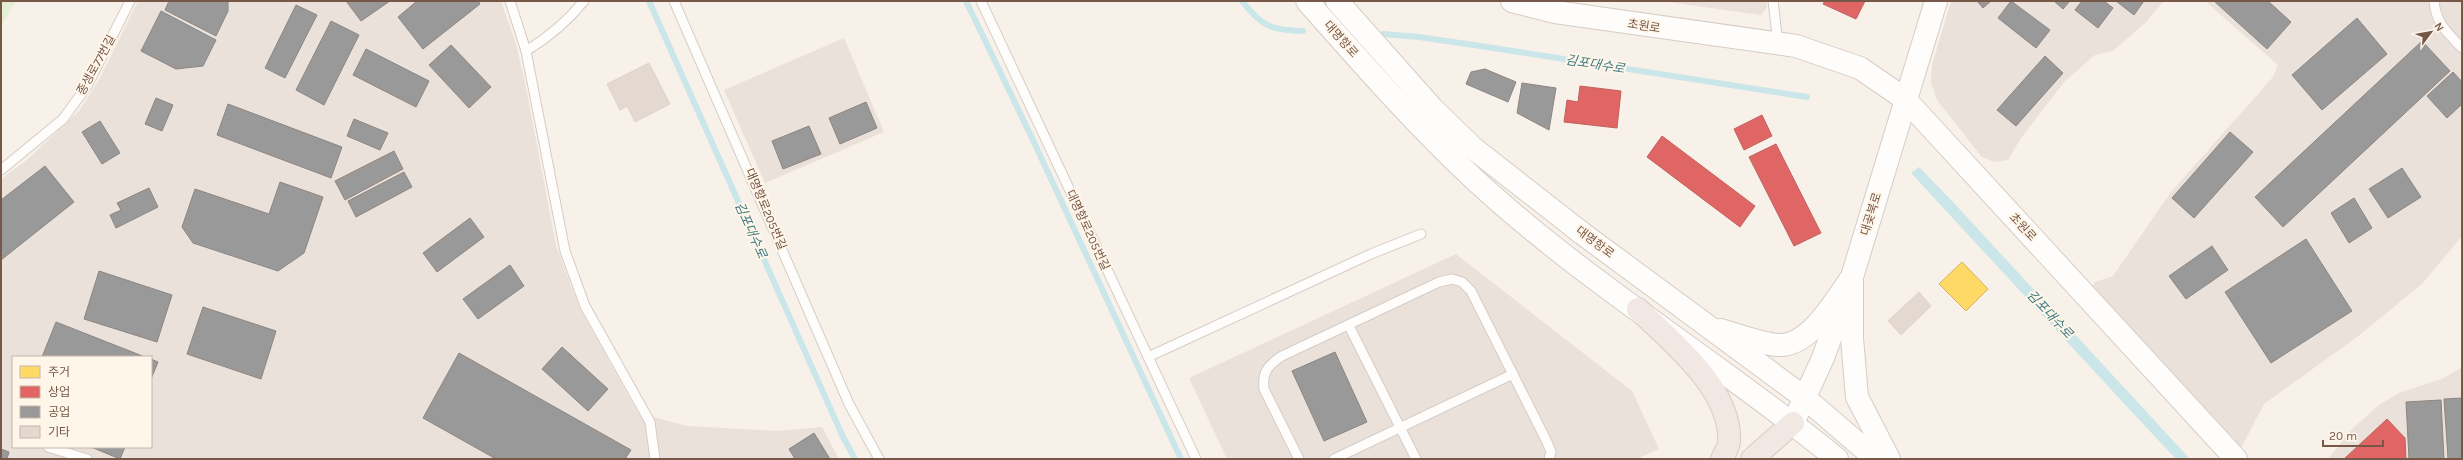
<svg xmlns="http://www.w3.org/2000/svg" width="2463" height="460" viewBox="0 0 2463 460" font-family="Karla,'Noto Sans KR',sans-serif">
<style>
.industrial{fill:#eae1da;fill-rule:evenodd}
.green{fill:#e3eed3}
.water{fill:#cae6e8}
.homes{fill:#ffd966;stroke:#d6b25d}
.shops{fill:#e06666;stroke:#c0625d}
.industry{fill:#999;stroke:#8e8581}
.lines{fill:none;stroke-linecap:round;stroke-linejoin:round}
.stream{stroke:#cae6e8;stroke-width:6}
.building{fill:#e4d9d0;stroke:#e0d4cb}
.service-casing{stroke:#d6ccc6;stroke-width:11}
.tertiary-casing{stroke:#d6ccc6;stroke-width:24}
.secondary-casing{stroke:#d6ccc6;stroke-width:24}
.motorway-casing{stroke:#d6ccc5;stroke-width:24}
.service{stroke:#fefdfc;stroke-width:9}
.tertiary{stroke:#fefdfc;stroke-width:22}
.secondary{stroke:#fefdfc;stroke-width:22}
.motorway{stroke:#f1e8e3;stroke-width:22}
.labels{text-anchor:middle;dominant-baseline:central;stroke-width:4;stroke-linejoin:round;paint-order:stroke}
.street-label{font-size:12px;fill:#765748;stroke:#fff6ea}
.water-label{font-size:13px;font-style:italic;fill:#3e7a83;stroke:#fff6ea}
</style>
<rect width="100%" height="100%" fill="#f7f1e9"/>
<g class="industrial">
<path d="M138,1h363l14,40 9,36 32,168 23,62 59,106 49,13 90,5 45,-4 17,32h-838v-280l27,-20 51,-48 20,-31zM13,357h138v90h-138z"/>
<polygon points="1661,1 1766,1 1767,8 1761,15"/>
<polygon points="1951,1 2164,1 2145,23 2113,51 2095,55 2065,81 2021,138 2008,160 1994,162 1982,157 1937,100 1931,83 1932,65"/>
<polygon points="2205,1 2429,1 2431,17 2441,33 2462,54 2462,236 2422,284 2357,337 2264,404 2239,452 2091,289 2095,282 2113,276 2171,192 2273,77 2278,65"/>
<polygon points="2438,1 2462,1 2462,42 2442,19"/>
<polygon points="844,38 884,132 765,183 724,90"/>
<polygon points="1456,254 1632,391 1659,449 1637,459 1227,459 1189,378"/>
<polygon points="2462,367 2462,459 2328,459 2352,429 2379,405 2399,393 2444,378"/>
</g>
<polygon class="green" points="1,1 16,1 1,26"/>
<polygon class="water" points="1919,167 1953,202 2190,459 2176,459 2143,424 1911,173"/>
<polygon class="homes" points="1962,262 1988,289 1966,311 1939,284"/>
<g class="shops">
<polygon points="1825,1 1865,1 1856,19 1823,4"/>
<polygon points="1580,86 1621,91 1617,128 1564,122 1567,100 1578,102"/>
<polygon points="1762,115 1772,136 1744,150 1734,129"/>
<polygon points="1662,136 1755,206 1740,227 1647,157"/>
<polygon points="1776,144 1821,233 1794,246 1749,157"/>
<polygon points="2387,419 2405,438 2406,459 2344,459"/>
</g>
<g class="industry">
<polygon points="169,1 228,1 228,11 216,36 165,10"/>
<polygon points="346,1 390,1 361,21"/>
<polygon points="417,1 478,1 480,4 423,49 398,17"/>
<polygon points="1977,1 1991,1 1983,8"/>
<polygon points="2011,1 2050,30 2036,48 1998,18"/>
<polygon points="2054,1 2070,1 2063,9"/>
<polygon points="2082,1 2104,1 2113,8 2098,28 2075,10"/>
<polygon points="2116,1 2144,1 2134,15"/>
<polygon points="2214,1 2268,1 2291,22 2267,49"/>
<polygon points="296,5 317,15 285,78 265,68"/>
<polygon points="161,11 216,40 203,66 176,69 141,51"/>
<polygon points="2357,18 2387,54 2322,110 2292,75"/>
<polygon points="331,21 359,35 324,105 296,90"/>
<polygon points="2422,41 2450,71 2283,227 2255,197"/>
<polygon points="451,45 491,87 469,108 429,65"/>
<polygon points="366,49 429,81 416,107 353,75"/>
<polygon points="2045,56 2063,73 2016,126 1997,110"/>
<polygon points="1485,69 1516,82 1508,102 1466,84 1471,72"/>
<polygon points="2453,72 2462,82 2462,104 2447,118 2427,96"/>
<polygon points="1522,83 1556,88 1549,130 1517,113"/>
<polygon points="156,98 173,105 162,131 145,124"/>
<polygon points="866,102 877,128 840,144 829,118"/>
<polygon points="228,104 342,147 331,178 217,135"/>
<polygon points="354,119 388,133 380,150 347,136"/>
<polygon points="100,121 120,153 102,164 82,132"/>
<polygon points="809,126 821,154 783,169 772,141"/>
<polygon points="2230,132 2253,152 2194,218 2172,198"/>
<polygon points="394,151 403,169 345,200 335,181"/>
<polygon points="45,166 74,202 1,260 1,200"/>
<polygon points="2402,168 2421,197 2388,218 2369,189"/>
<polygon points="404,172 412,187 356,217 348,201"/>
<polygon points="280,182 323,197 304,253 278,271 193,243 182,227 195,189 269,214"/>
<polygon points="149,188 158,207 116,228 110,215 121,210 117,203"/>
<polygon points="2354,198 2372,228 2349,243 2331,213"/>
<polygon points="470,218 484,237 437,272 423,253"/>
<polygon points="2306,239 2352,311 2271,363 2225,292"/>
<polygon points="2212,246 2228,270 2186,299 2169,276"/>
<polygon points="510,265 524,286 478,319 463,299"/>
<polygon points="99,271 172,295 157,342 84,319"/>
<polygon points="203,307 276,331 261,379 187,354"/>
<polygon points="56,322 145,357 42,357"/>
<polygon points="562,347 608,389 588,411 542,369"/>
<polygon points="1335,352 1367,422 1324,441 1292,371"/>
<polygon points="459,353 631,450 625,459 496,459 423,418"/>
<polygon points="151,359 158,362 151,379"/>
<polygon points="2462,398 2462,459 2448,459 2444,399"/>
<polygon points="2441,400 2444,459 2409,459 2406,402"/>
<polygon points="814,433 830,459 795,459 789,449"/>
<polygon points="91,447 125,447 120,459"/>
<polygon points="1,449 9,452 7,459 1,459"/>
</g>
<g class="lines">
<g class="stream">
<polyline points="649,1 843,437 855,459"/>
<polyline points="966,1 1032,138 1181,459"/>
<path d="M1242,1c20,26 29,29 61,30"/>
<polyline points="1383,34 1419,37 1487,47 1807,97"/>
</g>
</g>
<g class="building">
<polygon points="649,63 670,104 635,122 627,106 620,110 607,84"/>
<polygon points="1919,292 1931,306 1901,335 1888,321"/>
</g>
<g class="lines">
<defs>
<g id="service">
<polyline points="510,1 526,51 565,251 585,306 650,422 655,459"/>
<polyline points="674,1 849,404 879,459"/>
<polyline points="981,1 1196,459"/>
<polyline points="1773,1 1778,44"/>
<path d="M2434,1c2,23 13,31 28,47"/>
<path d="M526,51c23,-14 41,-29 58,-50"/>
<polyline points="1,170 63,119 87,86 130,1"/>
<polyline points="1349,326 1416,459"/>
<polyline points="1148,357 1371,254 1421,234"/>
<polyline points="48,447 87,459"/>
<path d="M1299,459l-35,-70c-2,-17 4,-24 18,-33l157,-74 13,-3 10,3 9,9 76,151 4,10 -2,7"/>
<polyline points="1334,459 1513,374"/>
</g>
<g id="tertiary">
<polyline points="1512,1 1555,12 1796,46 1860,68 1905,99 2236,459"/>
<polyline points="1793,423 1823,358 1852,277 1936,1"/>
</g>
<g id="secondary">
<path d="M1307,1c54,61 107,122 167,178 112,104 245,183 363,280"/>
<polyline points="1337,1 1433,109 1473,148 1583,234 1805,398 1876,459"/>
<polyline points="1852,277 1852,338 1857,397 1889,459"/>
<path d="M1721,330c18,5 39,14 57,15 32,2 58,-46 74,-68"/>
</g>
<g id="motorway">
<path d="M1638,309c34,34 94,80 91,133 0,5 -5,12 -7,17"/>
<polyline points="1752,459 1793,423"/>
</g>
</defs>
<use href="#service" class="service-casing"/>
<use href="#tertiary" class="tertiary-casing"/>
<use href="#secondary" class="secondary-casing"/>
<use href="#motorway" class="motorway-casing"/>
<use href="#service" class="service"/>
<use href="#tertiary" class="tertiary"/>
<use href="#secondary" class="secondary"/>
<use href="#motorway" class="motorway"/>
</g>
<g class="labels">
<g class="street-label">
<text transform="translate(1644 26) rotate(9)">초원로</text>
<text transform="translate(1341 39) rotate(48)">대명항로</text>
<text transform="translate(96 65) rotate(-61)">종생로77번길</text>
<text transform="translate(766 209) rotate(67)">대명항로205번길</text>
<text transform="translate(1871 214) rotate(-73)">대곶북로</text>
<text transform="translate(2023 227) rotate(47)">초원로</text>
<text transform="translate(1088 230) rotate(65)">대명항로205번길</text>
<text transform="translate(1595 242) rotate(37)">대명항로</text>
</g>
<g class="water-label">
<text transform="translate(1595 64) rotate(9)">김포대수로</text>
<text transform="translate(751 230) rotate(66)">김포대수로</text>
<text transform="translate(2050 314) rotate(47)">김포대수로</text>
</g>
</g>
<rect width="2463" height="460" fill="none" stroke="#765748" stroke-width="4"/>
<rect x="12" y="356" width="140" height="92" fill="#fff6ea" stroke="#c8b6a9"/>
<rect x="20" y="366" width="20" height="12" fill="#ffd966" stroke="#c8b6a9"/>
<text x="48" y="376" font-size="12" fill="#765748">주거</text>
<rect x="20" y="386" width="20" height="12" fill="#e06666" stroke="#c8b6a9"/>
<text x="48" y="396" font-size="12" fill="#765748">상업</text>
<rect x="20" y="406" width="20" height="12" fill="#999999" stroke="#c8b6a9"/>
<text x="48" y="416" font-size="12" fill="#765748">공업</text>
<rect x="20" y="426" width="20" height="12" fill="#e4d9d0" stroke="#c8b6a9"/>
<text x="48" y="436" font-size="12" fill="#765748">기타</text>
<g transform="translate(2431 32) rotate(58)" stroke="#fff6ea" stroke-width="3" paint-order="stroke">
<path d="M0-3L7 15L0 10L-7 15Z" fill="#765748"/>
<text y="-6" font-size="11" font-weight="bold" text-anchor="middle" fill="#765748">N</text>
</g>
<path d="M2323 440v6h60v-6" fill="none" stroke="#765748" stroke-width="2"/>
<text x="2329" y="440" font-size="12" fill="#765748" stroke="#fff6ea" stroke-width="3" paint-order="stroke">20 m</text>
</svg>
